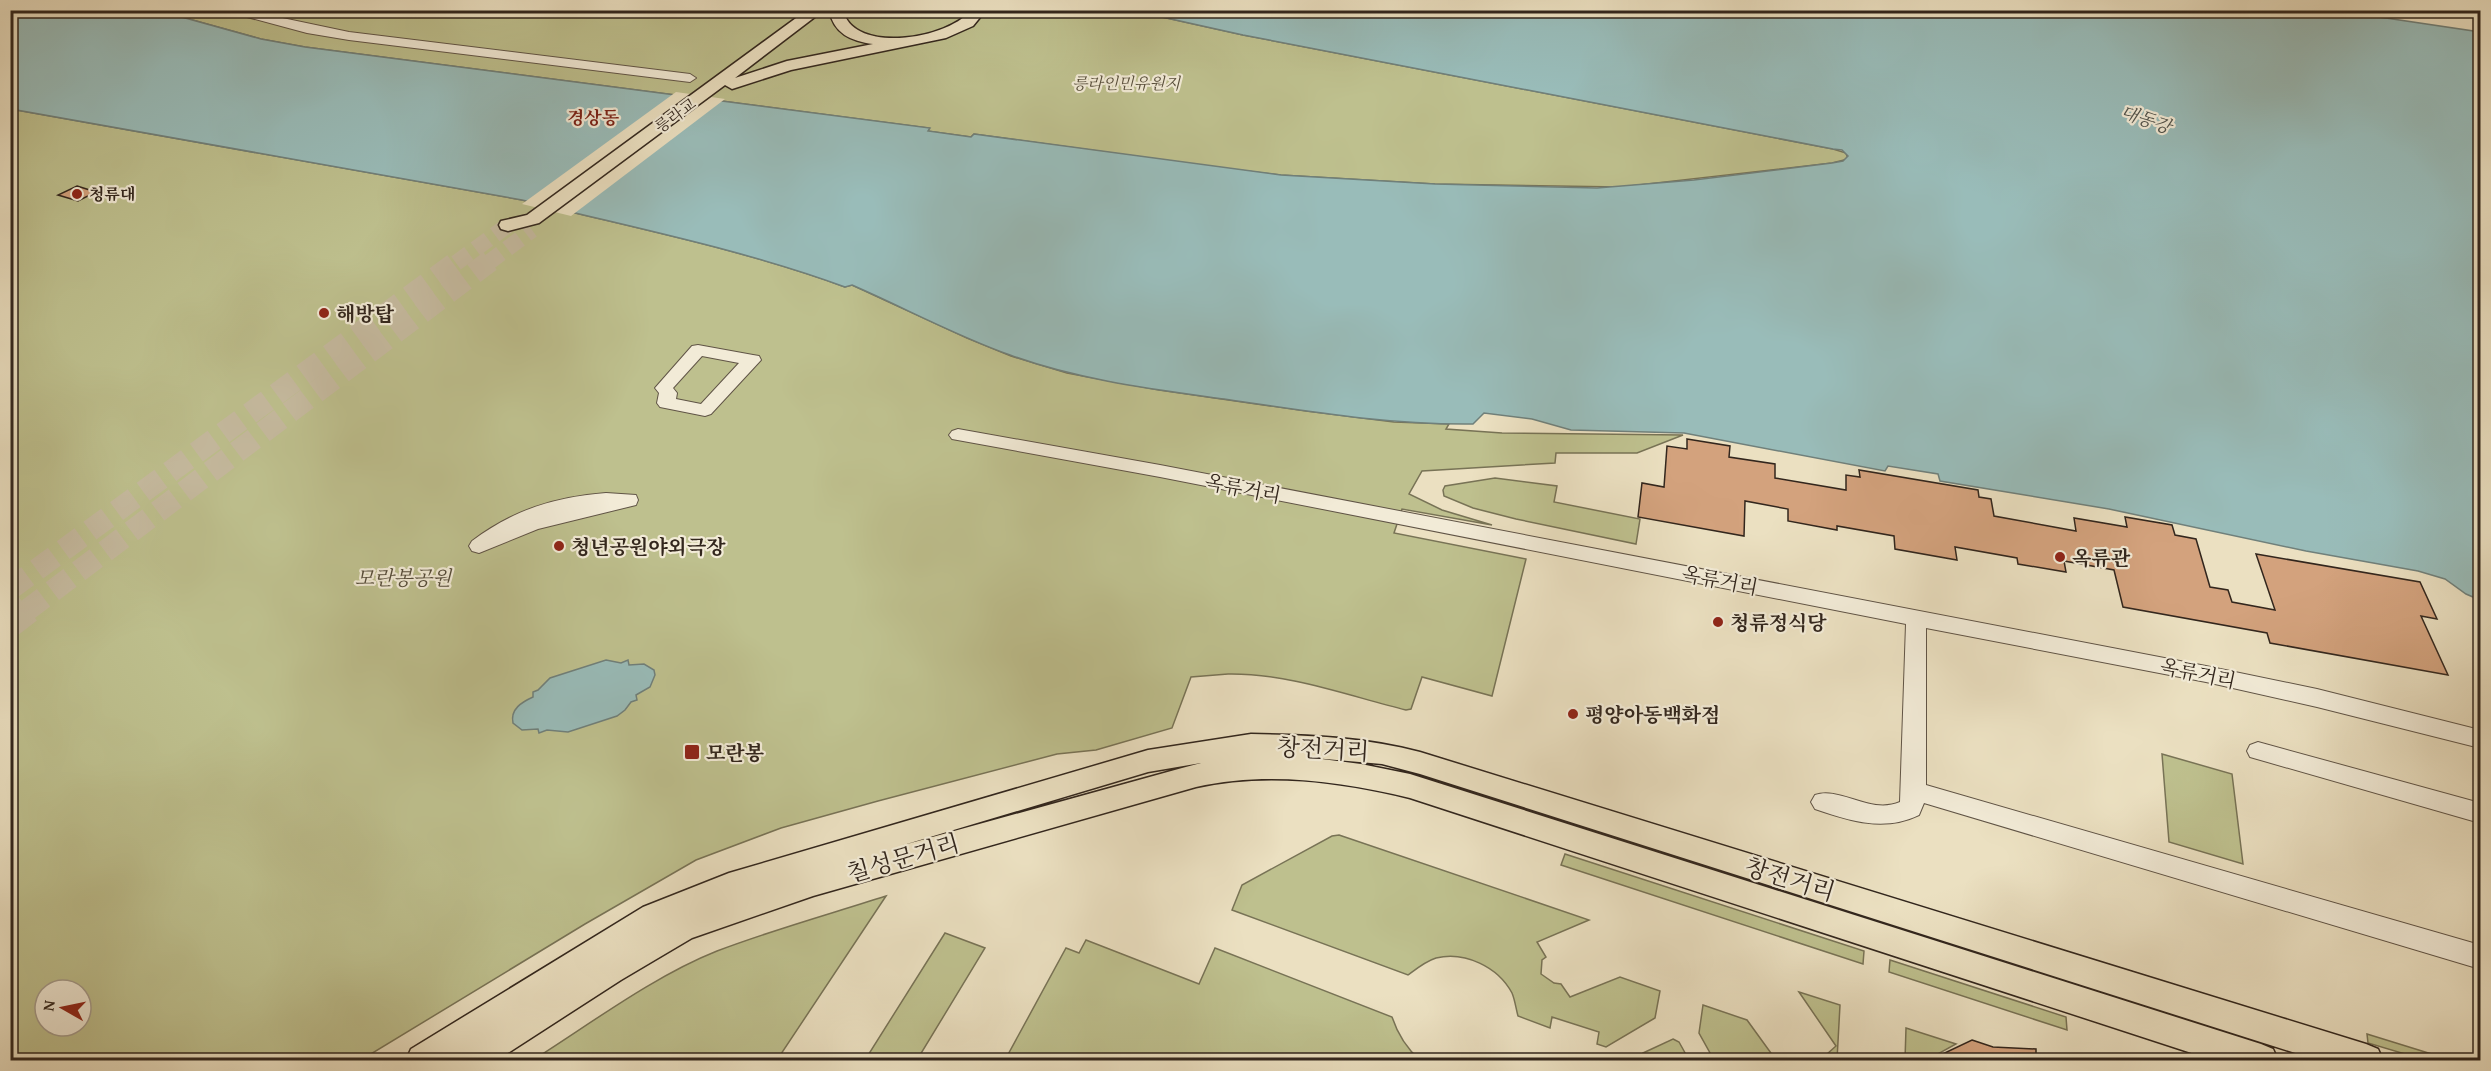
<svg xmlns="http://www.w3.org/2000/svg" width="2491" height="1071" viewBox="0 0 2491 1071" font-family="'Gentium Book Plus','Noto Serif KR',serif">
<style>
.green{fill:#bec08e;stroke:#787356;stroke-width:1.5;fill-rule:evenodd}
.water{fill:#99bcb9;stroke:#70807b;stroke-width:1.5}
.pier{fill:#ebe0c1}
.building{fill:#d3a27d;stroke:#32261d;stroke-width:1.5}
.lines{fill:none;stroke-linecap:round;stroke-linejoin:round}
.major-tunnel-far2{stroke:#c6bba0;stroke-width:16;stroke-dasharray:16 8;stroke-linecap:butt}
.major-tunnel-far1{stroke:#c6bba0;stroke-width:22;stroke-dasharray:22 11;stroke-linecap:butt}
.major-tunnel{stroke:#c6bba0;stroke-width:29;stroke-dasharray:29 14;stroke-linecap:butt}
.minor-casing{stroke:#605446;stroke-width:2}
.major-casing{stroke:#32261d;stroke-width:3}
.minor{fill:#f2ebd7;fill-rule:evenodd}
.major{fill:#ebe0c1;fill-rule:evenodd}
.poi-dot{fill:#8f2418;stroke:#f2ebd7;stroke-width:2}
.labels{text-anchor:middle;dominant-baseline:central;stroke-width:4.5;stroke-linejoin:round;paint-order:stroke}
.far-park-label{font-size:16px;font-style:italic;fill:#554c39;stroke:#f2ebd7}
.far-street-label{font-size:16px;fill:#32261d;stroke:#f2ebd7}
.far-poi-label{font-size:16px;font-weight:bold;fill:#32261d;stroke:#f2ebd7;text-anchor:start}
.far-quarter-label{font-size:18px;font-weight:bold;fill:#7a1f14;stroke:#f2ebd7}
.far-water-label{font-size:18px;font-style:italic;fill:#51534c;stroke:#f2ebd7}
.poi-label{font-size:20px;font-weight:bold;fill:#32261d;stroke:#f2ebd7;text-anchor:start}
.street-label{font-size:20px;fill:#32261d;stroke:#f2ebd7}
.park-label{font-size:20px;font-style:italic;fill:#554c39;stroke:#f2ebd7}
.near-street-label{font-size:24px;fill:#32261d;stroke:#f2ebd7}
</style>
<rect width="100%" height="100%" fill="#ebe0c1"/>
<filter id="stains"><feTurbulence type="fractalNoise" baseFrequency=".00333" numOctaves="4"/><feColorMatrix values="0 0 0 0 .2 0 0 0 0 .09 0 0 0 0 .02 0 0 0 .5 -.17"/></filter>
<radialGradient id="worn" r=".72"><stop offset=".6" stop-color="#630" stop-opacity="0"/><stop offset="1" stop-color="#630" stop-opacity=".3"/></radialGradient>
<g class="green">
<polygon points="160,11 1135,11 1243,35 1833,149 1846,153 1848,159 1832,163 1621,187 1435,184 1281,175 1221,168 974,134 971,137 927,131 929,128 305,47 261,39"/>
<path d="M11,109l511,91c107,27 220,49 323,87l7,-2 115,53 44,18 56,17 92,17 147,21 88,11 55,2 -3,5 56,4 181,2 -46,18h-81l-1,10 -133,8 -13,23 33,16 50,15 -90,-16 -8,24 132,26 -34,137 -70,-19 -11,32 -5,1c-57,-14 -118,-37 -178,-36 -12,1 -25,2 -37,3l-19,51 -76,22 -39,4 -179,47 -97,27 -85,32 -111,64 -224,136h-350zM45,990h36v36h-36z"/>
<polygon points="1495,478 1557,486 1554,502 1640,519 1636,544 1516,519 1473,508 1444,496 1443,490 1445,486"/>
<polygon points="2162,754 2232,774 2243,864 2169,842"/>
<path d="M1339,835l250,85 -52,22 9,15 -4,3 -1,14 13,9 7,1 9,13 50,-20 40,14 -5,27 -49,29 -9,-3 2,-12 -47,-15 -2,11 -32,-12c-2,-7 -3,-16 -6,-23 -14,-26 -47,-42 -76,-35 -10,3 -20,11 -28,17l-176,-65 10,-25 90,-49z"/>
<polygon points="1565,854 1864,951 1863,964 1561,865"/>
<path d="M886,896l-109,164h-244c57,-36 121,-84 184,-109 55,-21 113,-37 169,-55z"/>
<polygon points="945,933 985,948 917,1060 865,1060"/>
<path d="M1086,940l113,44 16,-36 177,69c6,18 14,31 28,43h-415l61,-112 13,5z"/>
<polygon points="1890,960 2066,1017 2067,1030 1889,972"/>
<polygon points="1799,992 1840,1005 1837,1060 1828,1060 1826,1055 1836,1046"/>
<polygon points="1703,1005 1747,1020 1776,1060 1714,1060 1699,1033"/>
<polygon points="1906,1028 1956,1044 1927,1060 1905,1060"/>
<polygon points="2367,1034 2451,1060 2425,1060 2368,1043"/>
<polygon points="1673,1039 1679,1042 1689,1060 1645,1060 1643,1053"/>
</g>
<g class="water">
<path d="M2332,10l148,22v568l-14,-6 -21,-15 -27,-8 -112,-20 -197,-42 -169,-28 -2,-7 -50,-8 -3,5 -201,-38 -113,-3 -39,-11 -48,-6 -11,11c-84,1 -167,-13 -249,-25 -72,-10 -146,-19 -214,-44 -54,-19 -105,-47 -158,-70l-7,2c-103,-38 -216,-60 -323,-87l-511,-91 -1,-98h150l101,28 44,8 625,81 -2,3 43,6 3,-3 307,41 154,9 162,4 97,-8 138,-17 11,-2 5,-5 -6,-6 -9,-1 -590,-114 -108,-24z"/>
<path d="M606,660l15,3 7,-3 1,5 15,-1 10,6 1,5 -5,12 -14,8 1,5 -6,2 -6,8 -8,6 -49,16 -21,-2 -8,3 -1,-4 -16,1 -9,-7c-3,-14 9,-21 20,-26v-5l5,-2 12,-12z"/>
</g>
<polygon class="pier" points="676,92 725,99 571,216 522,204"/>
<g class="building">
<polygon points="77,186 96,192 78,201 58,195"/>
<polygon points="1687,439 1730,446 1729,457 1775,464 1775,478 1846,490 1846,475 1860,477 1859,470 1978,490 1979,497 1991,499 1994,516 2076,531 2074,518 2127,527 2125,517 2172,525 2175,535 2196,539 2210,587 2228,590 2232,602 2275,610 2256,554 2420,582 2437,619 2421,616 2448,675 2270,643 2267,633 2123,607 2114,570 2064,561 2066,572 2018,564 2017,558 1955,547 1957,560 1895,549 1894,536 1837,526 1837,530 1788,521 1788,509 1745,501 1744,536 1638,517 1642,483 1664,487 1667,446 1687,449"/>
<polygon points="1972,1040 1993,1047 2036,1049 2036,1060 1930,1060"/>
</g>
<g class="lines">
<g class="major-tunnel-far2">
<polyline points="456,263 508,225"/>
<polyline points="488,263 532,230"/>
</g>
<g class="major-tunnel-far1">
<polyline points="10,589 458,261"/>
<polyline points="26,611 490,261"/>
</g>
<polyline class="major-tunnel" points="10,623 28,609"/>
<defs>
<g id="minor">
<polygon points="221,10 244,10 349,32 690,74 696,78 690,82 349,40 307,33"/>
<path d="M698,345l55,10 6,1 2,4 -50,54 -6,2 -45,-9 -3,-4 2,-10 -4,-5 37,-42zM702,356l37,7 -38,41 -25,-5 1,-6 -4,-5z"/>
<path d="M958,429l202,36 1046,201 111,23 163,41v18l-163,-41 -111,-25 -280,-54v157l554,160v24l-556,-166 -5,12c-35,17 -69,6 -104,-6l-4,-7 4,-7c25,-9 55,20 85,7l6,-178 -746,-147 -208,-38 -3,-4 3,-4z"/>
<path d="M606,493l30,2 2,5 -2,5 -98,24 -59,24 -7,-2 -3,-5 3,-5c41,-31 83,-44 134,-48z"/>
<polygon points="2258,742 2480,803 2480,823 2250,757 2247,751 2250,745"/>
</g>
<g id="major">
<path d="M807,10h17l-89,68 52,-17 86,-17c-22,-3 -39,-10 -44,-34h14c10,45 106,29 128,0h15l-13,16 -27,12 -155,32 -59,19 -7,-4 -186,138 -31,8 -7,-2 -2,-4 2,-4 26,-6z"/>
<path d="M1251,734c58,1 113,3 169,18l946,292 12,5 5,11h-66l-897,-286 -38,-10 -68,-6 47,6 49,10 851,270 12,5 5,11h-65l-803,-262c-70,-17 -144,-27 -214,-11l-383,109 -121,42 -71,42 -124,80h-91l5,-11 232,-142 86,-34 419,-123zM1201,763l-19,5 -282,78 248,-74z"/>
</g>
</defs>
<use href="#minor" class="minor-casing"/>
<use href="#major" class="major-casing"/>
<use href="#minor" class="minor"/>
<use href="#major" class="major"/>
</g>
<g class="poi-dot">
<circle cx="77" cy="194" r="6"/>
<circle cx="324" cy="313" r="6"/>
<circle cx="559" cy="546" r="6"/>
<circle cx="2060" cy="557" r="6"/>
<circle cx="1718" cy="622" r="6"/>
<circle cx="1573" cy="714" r="6"/>
<rect x="684" y="744" width="16" height="16" rx="3"/>
</g>
<g class="labels">
<g class="far-park-label">
<text x="1126" y="83">릉라인민유원지</text>
</g>
<g class="far-street-label">
<text transform="translate(675 115) rotate(-36)">릉라교</text>
</g>
<g class="far-poi-label">
<text x="89" y="194">청류대</text>
</g>
<g class="far-quarter-label">
<text x="593" y="117">경상동</text>
</g>
<g class="far-water-label">
<text transform="translate(2146 119) rotate(19)">대동강</text>
</g>
<g class="poi-label">
<text x="336" y="313">해방탑</text>
<text x="571" y="546">청년공원야외극장</text>
<text x="2072" y="557">옥류관</text>
<text x="1730" y="622">청류정식당</text>
<text x="1585" y="714">평양아동백화점</text>
<text x="706" y="752">모란봉</text>
</g>
<g class="street-label">
<text transform="translate(1243 488) rotate(11)">옥류거리</text>
<text transform="translate(1720 580) rotate(11)">옥류거리</text>
<text transform="translate(2198 673) rotate(12)">옥류거리</text>
</g>
<g class="park-label">
<text x="403" y="577">모란봉공원</text>
</g>
<g class="near-street-label">
<text transform="translate(1323 749) rotate(3)">창전거리</text>
<text transform="translate(903 858) rotate(-16)">칠성문거리</text>
<text transform="translate(1790 879) rotate(17)">창전거리</text>
</g>
</g>
<rect width="2491" height="1071" fill="none" stroke="#ebe0c1" stroke-width="36"/>
<rect x="12" y="12" width="2467" height="1047" fill="none" stroke="#32261d" stroke-width="3"/>
<rect x="18" y="18" width="2455" height="1035" fill="none" stroke="#32261d" stroke-width="1.5"/>
<g transform="translate(63 1008) rotate(279)"><circle r="28" fill="#f2ebd7" stroke="#a59c8d" stroke-width="1.5"/>
<path d="M0-4.5L10 22L0 15L-10 22Z" fill="#8f2418"/>
<text y="-9" font-size="16" font-weight="bold" text-anchor="middle" fill="#32261d">N</text>
</g>
<rect width="100%" height="100%" filter="url(#stains)"/>
<rect width="100%" height="100%" fill="url(#worn)"/>
</svg>
